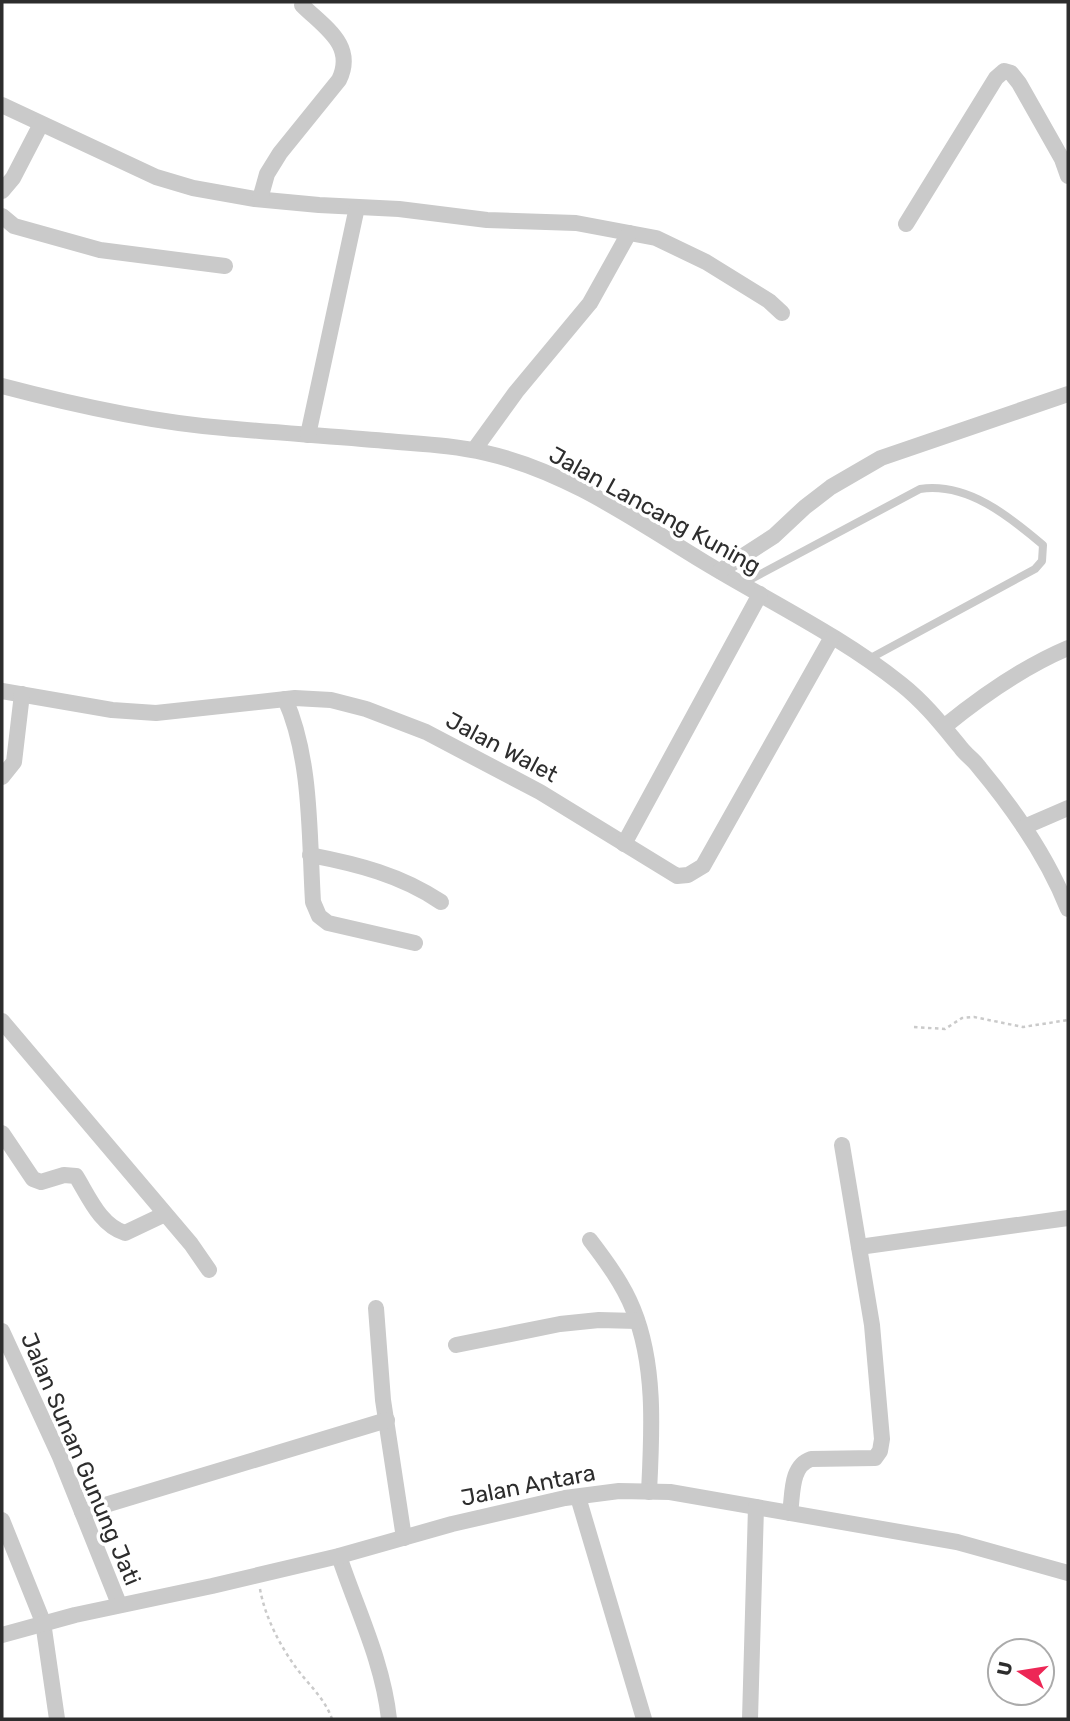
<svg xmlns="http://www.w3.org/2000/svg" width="1070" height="1721" viewBox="0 0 1070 1721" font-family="Rubik,sans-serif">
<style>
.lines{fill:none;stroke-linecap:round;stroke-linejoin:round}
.path{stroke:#cacaca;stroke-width:2.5;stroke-dasharray:3.5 3.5;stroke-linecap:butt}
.service{stroke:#cacaca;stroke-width:8}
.minor{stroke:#cacaca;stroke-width:16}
.labels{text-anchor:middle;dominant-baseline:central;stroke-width:7;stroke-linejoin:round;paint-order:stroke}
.street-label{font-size:23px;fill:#2d2d2d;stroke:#fff}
</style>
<rect width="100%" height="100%" fill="#fff"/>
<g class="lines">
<g class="path">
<polyline points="914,1027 945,1029 962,1018 974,1017 1023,1027 1068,1020"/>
<path d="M260,1589c5,28 20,57 37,80 13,17 28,30 35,50"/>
</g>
<path class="service" d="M742,584l178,-95c47,-7 89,27 123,56l-1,16 -7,8 -168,91"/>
<g class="minor">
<polyline points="2,105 156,177 193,188 255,199 319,205 399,209 487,220 576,223 656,238 706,262 769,301 782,313"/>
<polyline points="2,191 13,178 41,124"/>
<path d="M260,199l7,-25 13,-21 59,-73c17,-35 -15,-53 -37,-75"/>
<polyline points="2,216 14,226 100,250 225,266"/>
<polyline points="906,224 996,78 1004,71 1011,73 1019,83 1062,159 1068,176"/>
<path d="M2,386c72,19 147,36 222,42 54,5 108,8 162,13 34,3 67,4 100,12 80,18 149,67 218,109 66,40 137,74 197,122 24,19 41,41 60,64 5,7 12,11 17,18 36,43 69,90 90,143"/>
<polyline points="308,435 357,207"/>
<polyline points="474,450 516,392 590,303 629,233"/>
<polyline points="720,571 774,536 805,507 831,487 881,458 1068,394"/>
<polyline points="2,691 112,710 156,713 295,698 331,700 366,709 426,732 540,792 677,876 688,875 703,866 832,637"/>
<path d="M285,699c27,60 24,138 28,203l6,14 9,7 87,20"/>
<path d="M945,726c37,-30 78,-59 123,-78"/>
<polyline points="2,777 14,762 22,694"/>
<polyline points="1024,827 1068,808"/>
<polyline points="624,844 760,594"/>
<path d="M310,855c47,9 91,20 131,47"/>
<polyline points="2,1021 191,1244 209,1270"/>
<path d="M2,1133l31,46 8,3 23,-7 12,1c13,21 24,49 49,57l40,-19"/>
<path d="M590,1240c16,21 33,44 43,69 23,56 19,123 16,183"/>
<polyline points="859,1247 1068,1218"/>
<polyline points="376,1308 383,1400 404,1538"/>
<polyline points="2,1331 60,1457 119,1604"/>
<polyline points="456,1345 560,1324 599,1320 637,1321"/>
<polyline points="578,1497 644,1719"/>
<polyline points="82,1512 387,1420"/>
<path d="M790,1513c3,-18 0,-47 21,-54l64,-1 5,-7 2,-12 -10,-114 -30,-180"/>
<polyline points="2,1520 43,1622 57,1719"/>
<path d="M339,1556c18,54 44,106 50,163"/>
<polyline points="2,1635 75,1615 212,1586 339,1556 452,1524 565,1498 619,1491 670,1492 957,1542 1068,1573"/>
<polyline points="750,1719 756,1507"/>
</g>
</g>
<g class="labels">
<g class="street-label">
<text transform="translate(655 510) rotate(29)">Jalan Lancang Kuning</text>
<text transform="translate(502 747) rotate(28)">Jalan Walet</text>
<text transform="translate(81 1459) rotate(67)">Jalan Sunan Gunung Jati</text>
<text transform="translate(528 1485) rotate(-11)">Jalan Antara</text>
</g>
</g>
<rect width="1070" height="1721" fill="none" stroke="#2d2d2d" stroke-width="7"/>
<g transform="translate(1021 1672) rotate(282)"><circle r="33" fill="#ffffff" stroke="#ababab" stroke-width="2"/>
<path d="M0-5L12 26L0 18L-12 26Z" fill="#ed2756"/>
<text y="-10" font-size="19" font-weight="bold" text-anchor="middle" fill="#2d2d2d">U</text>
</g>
</svg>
